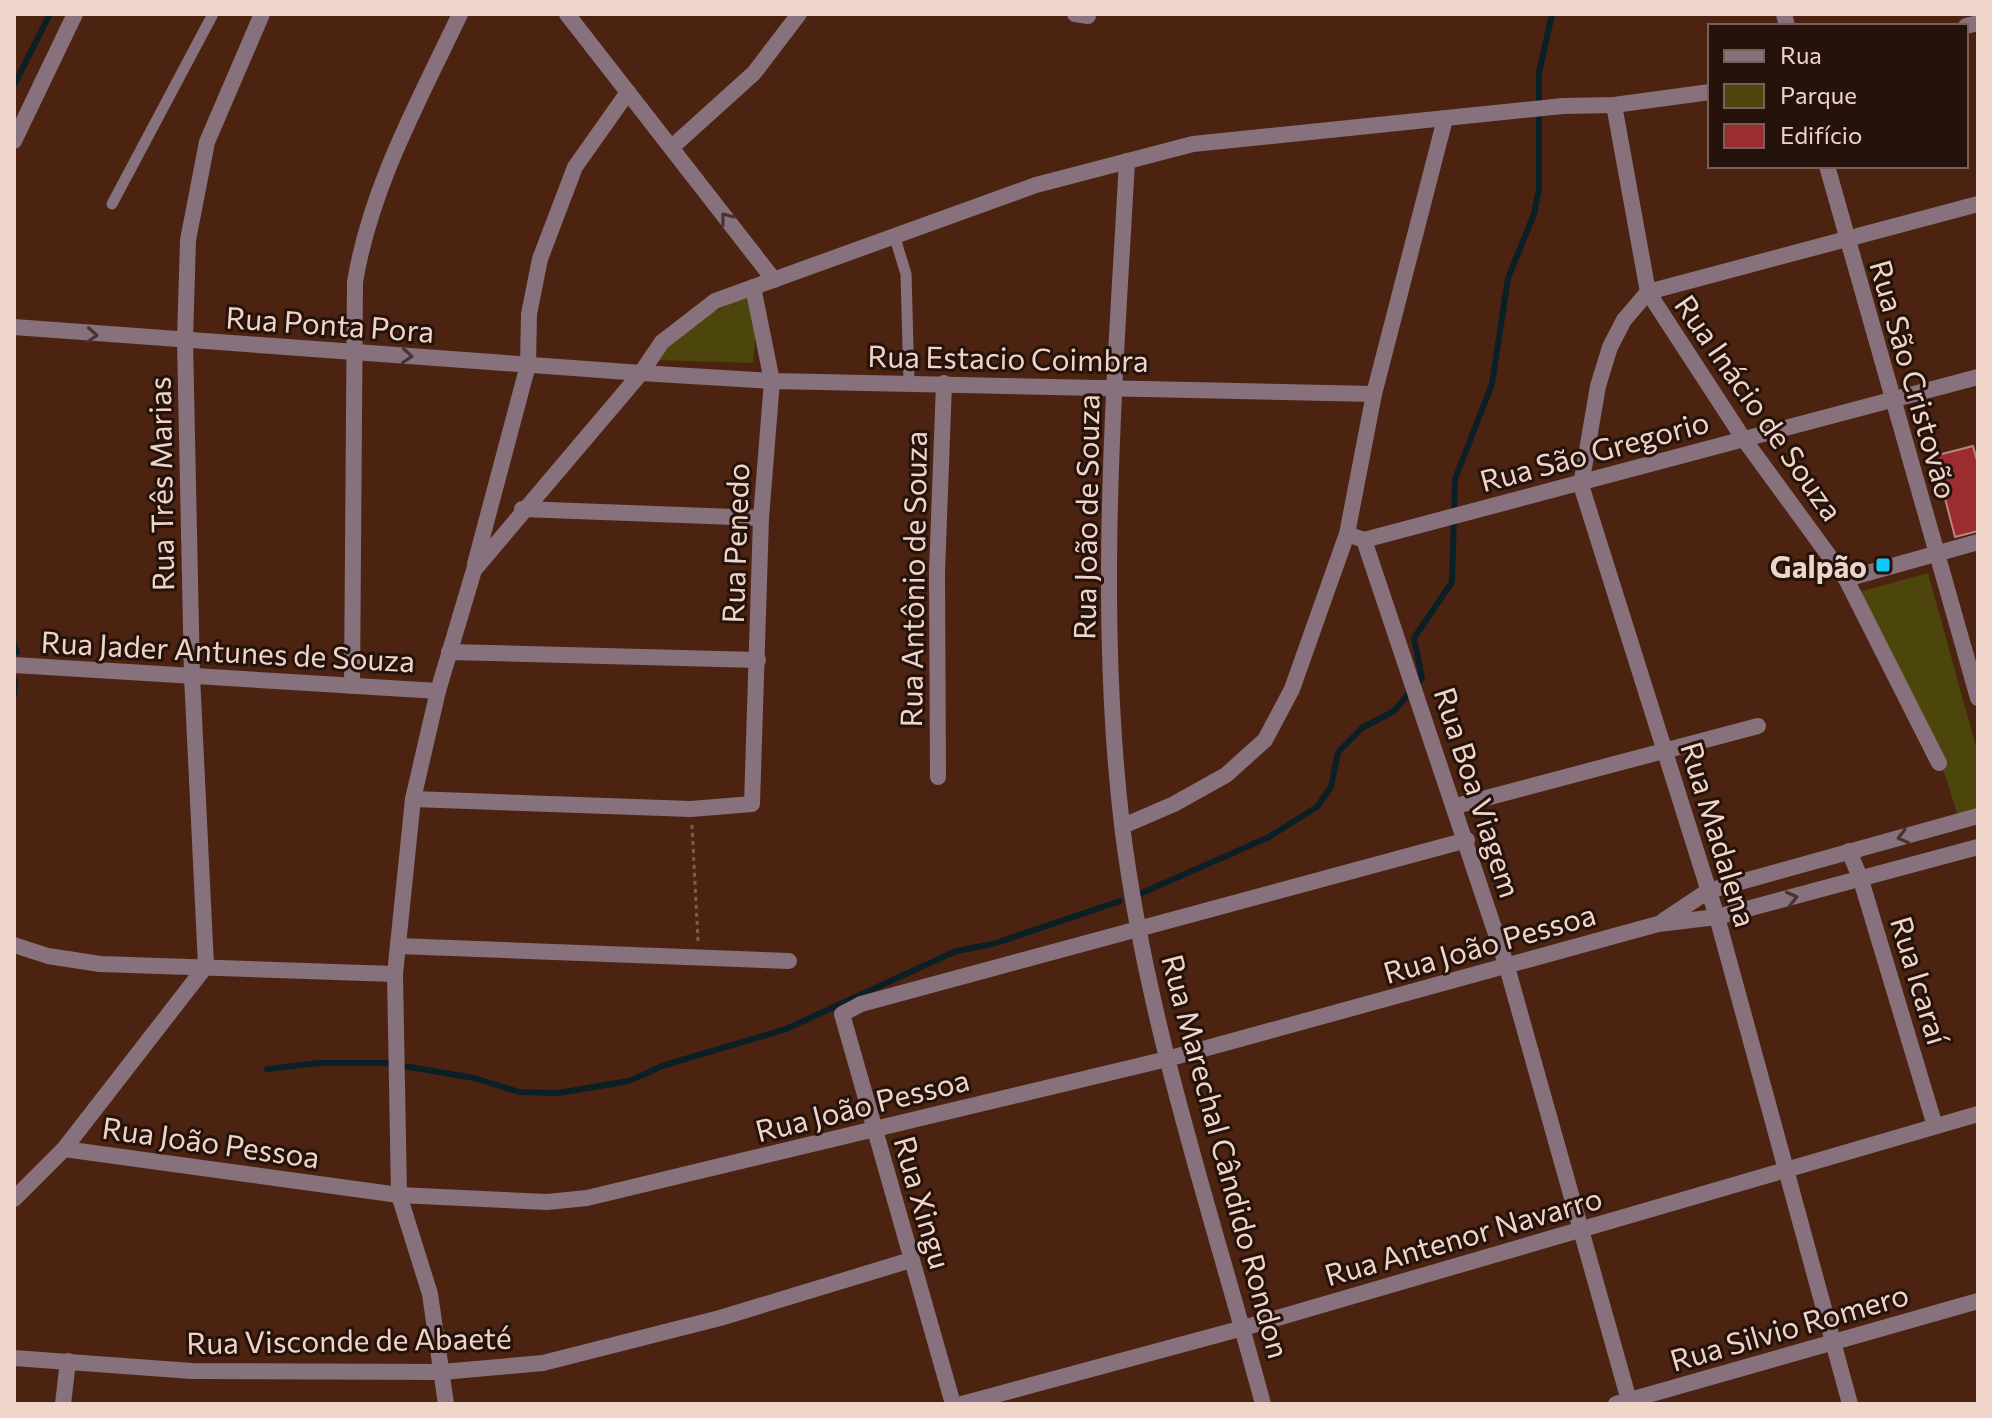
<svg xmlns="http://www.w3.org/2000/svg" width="1992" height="1418" viewBox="0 0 1992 1418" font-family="Commissioner,sans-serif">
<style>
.green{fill:#4c460c}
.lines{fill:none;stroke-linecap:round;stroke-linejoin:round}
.stream{stroke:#0b1f26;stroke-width:6}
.building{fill:#9b2d31;stroke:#bb8481;stroke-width:2}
.path{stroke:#805b4c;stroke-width:3;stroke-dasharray:4 4;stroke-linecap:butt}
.service{stroke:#86717d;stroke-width:11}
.minor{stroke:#86717d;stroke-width:16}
.tertiary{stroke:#86717d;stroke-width:16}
.oneway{stroke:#473333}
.poi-dot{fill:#0dcafa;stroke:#25120b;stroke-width:3}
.labels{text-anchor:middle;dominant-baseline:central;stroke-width:6;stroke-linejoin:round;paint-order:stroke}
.street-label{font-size:30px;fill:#efd4c9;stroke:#25120b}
.poi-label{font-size:30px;font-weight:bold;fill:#efd4c9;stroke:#25120b;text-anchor:end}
</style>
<rect width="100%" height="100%" fill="#4c2311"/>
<g class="green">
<polygon points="760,288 753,363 656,360 683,328"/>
<polygon points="1928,573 1978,754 1978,812 1958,816 1941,762 1859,592"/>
</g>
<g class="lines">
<g class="stream">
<polyline points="14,85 50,14"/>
<polyline points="14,644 17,652"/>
<polyline points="14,695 15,681"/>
<polyline points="1142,893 1269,837 1317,807 1331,787 1338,752 1362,728 1394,711 1422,678 1414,638 1452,582 1455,479 1492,384 1508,278 1534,214 1539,189 1539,73 1552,14"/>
<polyline points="267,1069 319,1063 386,1063 474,1078 519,1092 558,1093 629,1081 665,1065 786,1029 956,951 993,944 1120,901"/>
</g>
</g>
<polygon class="building" points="1973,446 1978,464 1978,531 1955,537 1934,456"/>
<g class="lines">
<polyline class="path" points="692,825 698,941"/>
<g class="service">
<polyline points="112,204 213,14"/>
<polyline points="895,238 906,274 909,383"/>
</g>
<g class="minor">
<polyline points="1075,14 1088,16"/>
<polyline points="1784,14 1787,26"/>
<polyline points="1614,105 1648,292 1743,438 1846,579 1939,763"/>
<polyline points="14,141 75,14"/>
<polyline points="672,147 754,73 799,14"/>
<path d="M1127,161c-12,220 -31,444 -5,664 24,197 90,388 141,579"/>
<polyline points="1827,166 1978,698"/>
<polyline points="1648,292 1624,320 1610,347 1598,386 1581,485 1717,917 1850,1404"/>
<polyline points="1648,292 1978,204"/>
<polyline points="522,509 761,518"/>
<polyline points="1347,534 1364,540 1507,967 1630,1404"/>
<polyline points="1364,540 1978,377"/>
<polyline points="475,564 528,365 529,314 540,259 575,167 628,92"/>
<polyline points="1846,579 1978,542"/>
<polyline points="449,652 758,660"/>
<polyline points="14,665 438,691"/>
<path d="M352,686l3,-404c16,-96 64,-181 105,-268"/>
<polyline points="938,777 937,573 944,383"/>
<polyline points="413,799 691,809 752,804 761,518 772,381 753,287"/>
<polyline points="1456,806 1758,726"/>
<polyline points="1123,826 1174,804 1226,775 1265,740 1292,689 1347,534 1374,394 1445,119"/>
<polyline points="1849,851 1861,880 1935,1126"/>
<polyline points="1663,921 1708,891 1978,816"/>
<polyline points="14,945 48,956 100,964 395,974"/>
<polyline points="398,946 789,961"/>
<polyline points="64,1149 399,1195 547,1202 587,1198 1167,1059 1658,924 1717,917 1978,847"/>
<polyline points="14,1199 64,1149 206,966 192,676 185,340 188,240 207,142 262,14"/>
<polyline points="14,1358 192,1371 442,1372 543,1363 720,1318 911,1260"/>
<polyline points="63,1404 68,1361"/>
<polyline points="446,1404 430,1294 399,1195 395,974 413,799 438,691 474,570 641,373 772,381 1374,394"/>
<polyline points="953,1404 842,1014 861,1004 1467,840"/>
<polyline points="962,1404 1243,1328 1978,1114"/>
<polyline points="1616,1404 1978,1301"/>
</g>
<g class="tertiary">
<polyline points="567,14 774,280"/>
<polyline points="1966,26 1978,23"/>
<polyline points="14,327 641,373 662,342 715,301 1036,185 1193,144 1563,106 1614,105 1710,92"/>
</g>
</g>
<defs><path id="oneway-chevron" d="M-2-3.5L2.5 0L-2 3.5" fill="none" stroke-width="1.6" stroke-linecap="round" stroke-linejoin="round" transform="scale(2)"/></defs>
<g class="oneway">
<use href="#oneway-chevron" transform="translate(726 218) rotate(-128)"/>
<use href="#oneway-chevron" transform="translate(92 335) rotate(4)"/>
<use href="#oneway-chevron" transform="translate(407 356) rotate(4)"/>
<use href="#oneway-chevron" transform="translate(1903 837) rotate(165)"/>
<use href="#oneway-chevron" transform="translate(1792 898) rotate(-14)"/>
</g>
<rect class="poi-dot" x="1875" y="557" width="16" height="16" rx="4"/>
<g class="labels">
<g class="street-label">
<text transform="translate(330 323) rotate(4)">Rua Ponta Pora</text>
<text transform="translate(1008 357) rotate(1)">Rua Estacio Coimbra</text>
<text transform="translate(1915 379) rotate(74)">Rua São Cristovão</text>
<text transform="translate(1760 407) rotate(55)">Rua Inácio de Souza</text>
<text transform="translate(1594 450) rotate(-15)">Rua São Gregorio</text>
<text transform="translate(160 484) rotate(-91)">Rua Três Marias</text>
<text transform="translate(1085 517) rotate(-89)">Rua João de Souza</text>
<text transform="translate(734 543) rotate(-88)">Rua Penedo</text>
<text transform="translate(912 579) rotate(-89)">Rua Antônio de Souza</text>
<text transform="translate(228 650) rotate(3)">Rua Jader Antunes de Souza</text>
<text transform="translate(1479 792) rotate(72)">Rua Boa Viagem</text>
<text transform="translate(1720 834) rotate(73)">Rua Madalena</text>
<text transform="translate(1489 942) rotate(-16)">Rua João Pessoa</text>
<text transform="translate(1921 980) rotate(73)">Rua Icaraí</text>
<text transform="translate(862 1104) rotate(-14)">Rua João Pessoa</text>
<text transform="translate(211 1141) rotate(8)">Rua João Pessoa</text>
<text transform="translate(1227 1156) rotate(75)">Rua Marechal Cândido Rondon</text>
<text transform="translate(924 1202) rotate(74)">Rua Xingu</text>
<text transform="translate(1463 1235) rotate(-16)">Rua Antenor Navarro</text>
<text transform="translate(1789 1326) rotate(-16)">Rua Silvio Romero</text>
<text transform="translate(349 1339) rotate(-1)">Rua Visconde de Abaeté</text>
</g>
<g class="poi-label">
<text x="1867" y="565">Galpão</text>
</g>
</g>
<rect width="1992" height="1418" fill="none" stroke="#efd4c9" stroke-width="32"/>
<rect x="1708" y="24" width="260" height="144" fill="#25120b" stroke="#766057" stroke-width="2"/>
<rect x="1724" y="50" width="40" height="12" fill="#86717d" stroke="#766057" stroke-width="2"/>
<text x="1780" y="64" font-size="24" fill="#efd4c9">Rua</text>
<rect x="1724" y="84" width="40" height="24" fill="#4c460c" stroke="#766057" stroke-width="2"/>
<text x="1780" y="104" font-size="24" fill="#efd4c9">Parque</text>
<rect x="1724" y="124" width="40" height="24" fill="#9b2d31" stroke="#766057" stroke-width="2"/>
<text x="1780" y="144" font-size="24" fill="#efd4c9">Edifício</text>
</svg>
